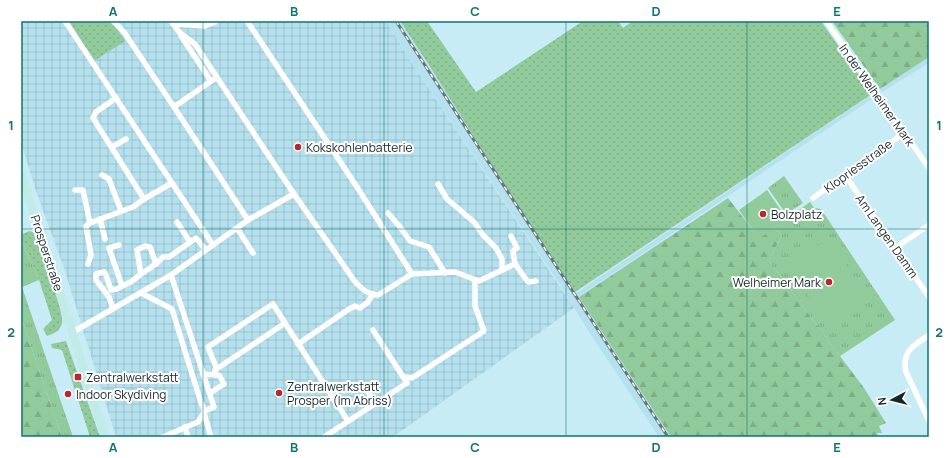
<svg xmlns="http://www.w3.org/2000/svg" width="950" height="458" viewBox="0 0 950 458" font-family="Manrope,sans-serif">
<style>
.built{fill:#b5e1ee}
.industrial{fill:url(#industrial-grid)}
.grass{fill:url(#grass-dots)}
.forest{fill:url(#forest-firs)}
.park{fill:url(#park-tufts)}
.pitch{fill:#91ca9b}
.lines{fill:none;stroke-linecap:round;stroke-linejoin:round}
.minor{stroke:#fff;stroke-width:5.5}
.secondary{stroke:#c1ebe6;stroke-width:8}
.rail-casing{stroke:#60777d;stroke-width:3}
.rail{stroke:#fff;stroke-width:1.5;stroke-dasharray:4.5;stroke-linecap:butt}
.grid{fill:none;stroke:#0f766e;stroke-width:1;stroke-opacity:0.55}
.poi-dot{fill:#b8272d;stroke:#fff;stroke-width:1.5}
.labels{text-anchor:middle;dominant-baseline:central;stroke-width:4;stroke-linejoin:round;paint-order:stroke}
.street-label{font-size:12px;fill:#182629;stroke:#fff}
.poi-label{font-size:12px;fill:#182629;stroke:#fff;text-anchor:start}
.neatline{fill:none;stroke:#0f766e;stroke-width:1.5}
.grid-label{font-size:13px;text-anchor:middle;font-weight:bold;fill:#0f766e}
</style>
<defs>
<pattern id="industrial-grid" width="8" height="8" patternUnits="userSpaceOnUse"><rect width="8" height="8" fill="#b5e1ee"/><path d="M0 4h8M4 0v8" fill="none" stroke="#9bc1cc"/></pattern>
<pattern id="grass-dots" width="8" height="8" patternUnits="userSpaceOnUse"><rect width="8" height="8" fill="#91ca9b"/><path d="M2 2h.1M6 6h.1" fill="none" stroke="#7cad86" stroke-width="1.8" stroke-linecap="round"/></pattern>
<pattern id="forest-firs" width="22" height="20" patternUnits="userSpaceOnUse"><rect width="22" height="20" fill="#91ca9b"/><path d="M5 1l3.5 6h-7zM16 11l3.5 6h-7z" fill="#7cad86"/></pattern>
<pattern id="park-tufts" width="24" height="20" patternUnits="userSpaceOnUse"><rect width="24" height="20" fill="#91ca9b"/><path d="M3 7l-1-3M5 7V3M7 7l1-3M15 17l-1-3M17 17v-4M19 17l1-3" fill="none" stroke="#7cad86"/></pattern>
</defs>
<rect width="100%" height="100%" fill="#c8ecf6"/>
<g class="built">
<polygon points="386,21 399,21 455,106 505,188 576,293 870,96 872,97 872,99 578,297 671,437 659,437 589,332 558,282 409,59"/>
<polygon points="929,57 929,63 882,92 880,89"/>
</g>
<polygon class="industrial" points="21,21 386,21 409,59 574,308 393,437 116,437 64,268 36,191 21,142"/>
<g class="grass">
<polygon points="69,21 112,21 125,41 94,61"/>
<polygon points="400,21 427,21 476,92 583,21 618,21 623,28 633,21 821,21 872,94 575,292 506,188 434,73"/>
<path d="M29,231l4,1c5,13 32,81 29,91 -2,8 -7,10 -15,13l-4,-7 9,-9 -13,-40 -18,-42v-3z"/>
<polygon points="66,341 100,437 90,437 62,350 52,348 51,344"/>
</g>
<g class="forest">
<polygon points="832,21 929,21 929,57 880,89"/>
<polygon points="728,198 759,238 774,228 782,235 769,261 864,388 886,423 879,426 882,433 877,433 879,437 671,437 579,297"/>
<polygon points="21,317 62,437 21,437"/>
</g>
<g class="park">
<polygon points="784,176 803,203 786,214 768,188"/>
<polygon points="810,202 814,208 821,209 895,320 840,356 769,261 782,235 774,228"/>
<polygon points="21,238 39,280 22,287 73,437 62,437 21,317"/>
</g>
<g class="pitch">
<polygon points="767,190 787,219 759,239 739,210"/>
<polygon points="829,238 869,299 829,326 788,266"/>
</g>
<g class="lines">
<g class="minor">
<polyline points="65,21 213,245"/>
<polyline points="113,21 124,32 174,107"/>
<polyline points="247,21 357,187 412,274 455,272 479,281 515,264 513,251 517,248 511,236"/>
<polyline points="826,21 929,168"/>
<polyline points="174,24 205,26 215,22"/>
<polyline points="181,36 211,81"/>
<polyline points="217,77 174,107 248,220"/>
<polyline points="116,98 96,112 93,118 144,199 172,183"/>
<polyline points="112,147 126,139"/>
<polyline points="102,175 109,179 121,211"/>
<polyline points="845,175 929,297"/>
<polyline points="438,184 447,199 474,222 483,235 496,248 502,259 502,269"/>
<polyline points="75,190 83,190 90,223 133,207 144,199"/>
<polyline points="292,191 356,283 365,291 372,294 378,295 412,274"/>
<polyline points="813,198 904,133"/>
<polyline points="388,213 400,227 410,241 429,247 445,273"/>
<polyline points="100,219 105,239"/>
<polyline points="177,222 190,242"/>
<polyline points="237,228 253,253"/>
<polyline points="895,248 929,225"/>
<polyline points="88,264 91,255 86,226 90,223"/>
<polyline points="156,264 163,257 169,257 196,238 206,250"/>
<polyline points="515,264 528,282 536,281"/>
<polyline points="122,286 131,282 141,274 137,250 145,246 150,247 156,264 141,274"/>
<polyline points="141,293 172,309 201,403 205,411"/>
<polyline points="113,309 109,297 96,280 96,274 104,272 106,275 111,290 117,289 122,286 109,248 119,245"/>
<polyline points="285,323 348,421"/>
<polyline points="73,332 171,275 248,220 294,194 195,44 180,33 171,21"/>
<path d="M929,335c-14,10 -28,16 -23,37l23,49"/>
<polyline points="298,344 349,309 355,306 360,308 368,302 373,294"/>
<polyline points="203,374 219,375 224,384 210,393"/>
<polyline points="214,375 216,367 208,347 273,304 285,323 215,370"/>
<polyline points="404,377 412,378 484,331 475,306 475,280"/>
<polyline points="366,388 375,404"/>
<polyline points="204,413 211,437"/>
<polyline points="185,427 188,437"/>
<polyline points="163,437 198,422 205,411 214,407 171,275"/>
<polyline points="324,437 407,383 373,330"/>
</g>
<polyline class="secondary" points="21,174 69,321 105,437"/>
<defs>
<polyline id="rail" points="396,21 668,437"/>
</defs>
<use href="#rail" class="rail-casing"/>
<use href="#rail" class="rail"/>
</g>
<path class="grid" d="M203,21v416M384,21v416M566,21v416M747,21v416M21,229h908"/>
<g class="poi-dot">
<circle cx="298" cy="147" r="4"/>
<circle cx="763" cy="214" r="4"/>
<circle cx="829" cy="282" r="4"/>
<rect x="74" y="373" width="8" height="8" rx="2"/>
<circle cx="279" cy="393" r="4"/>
<circle cx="68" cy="394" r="4"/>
</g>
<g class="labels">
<g class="street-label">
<text transform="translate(877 95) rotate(55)">In der Welheimer Mark</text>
<text transform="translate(858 166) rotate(-36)">Klopriesstraße</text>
<text transform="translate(887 236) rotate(55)">Am Langen Damm</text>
<text transform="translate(47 253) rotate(72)">Prosperstraße</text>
</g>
<g class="poi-label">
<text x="306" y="147">Kokskohlenbatterie</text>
<text x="771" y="214">Bolzplatz</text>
<text x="821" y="282" text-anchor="end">Welheimer Mark</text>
<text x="86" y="377">Zentralwerkstatt</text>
<text x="287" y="386">Zentralwerkstatt<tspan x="287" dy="14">Prosper (Im Abriss)</tspan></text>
<text x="76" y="394">Indoor Skydiving</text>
</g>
</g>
<rect width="950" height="458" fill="none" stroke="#ffffff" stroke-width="44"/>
<g transform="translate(892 400) rotate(263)" stroke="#ffffff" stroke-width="3" paint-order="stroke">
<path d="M0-3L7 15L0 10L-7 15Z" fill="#182629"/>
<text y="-6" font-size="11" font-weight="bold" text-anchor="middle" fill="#182629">N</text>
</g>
<rect x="22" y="22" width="906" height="414" class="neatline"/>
<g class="grid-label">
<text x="113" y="16">A</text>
<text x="294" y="16">B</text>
<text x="475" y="16">C</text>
<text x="656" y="16">D</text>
<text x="837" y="16">E</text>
<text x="11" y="130">1</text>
<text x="939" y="130">1</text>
<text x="11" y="337">2</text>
<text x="939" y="337">2</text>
<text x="113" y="452">A</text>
<text x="294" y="452">B</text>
<text x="475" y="452">C</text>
<text x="656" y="452">D</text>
<text x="837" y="452">E</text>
</g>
</svg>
